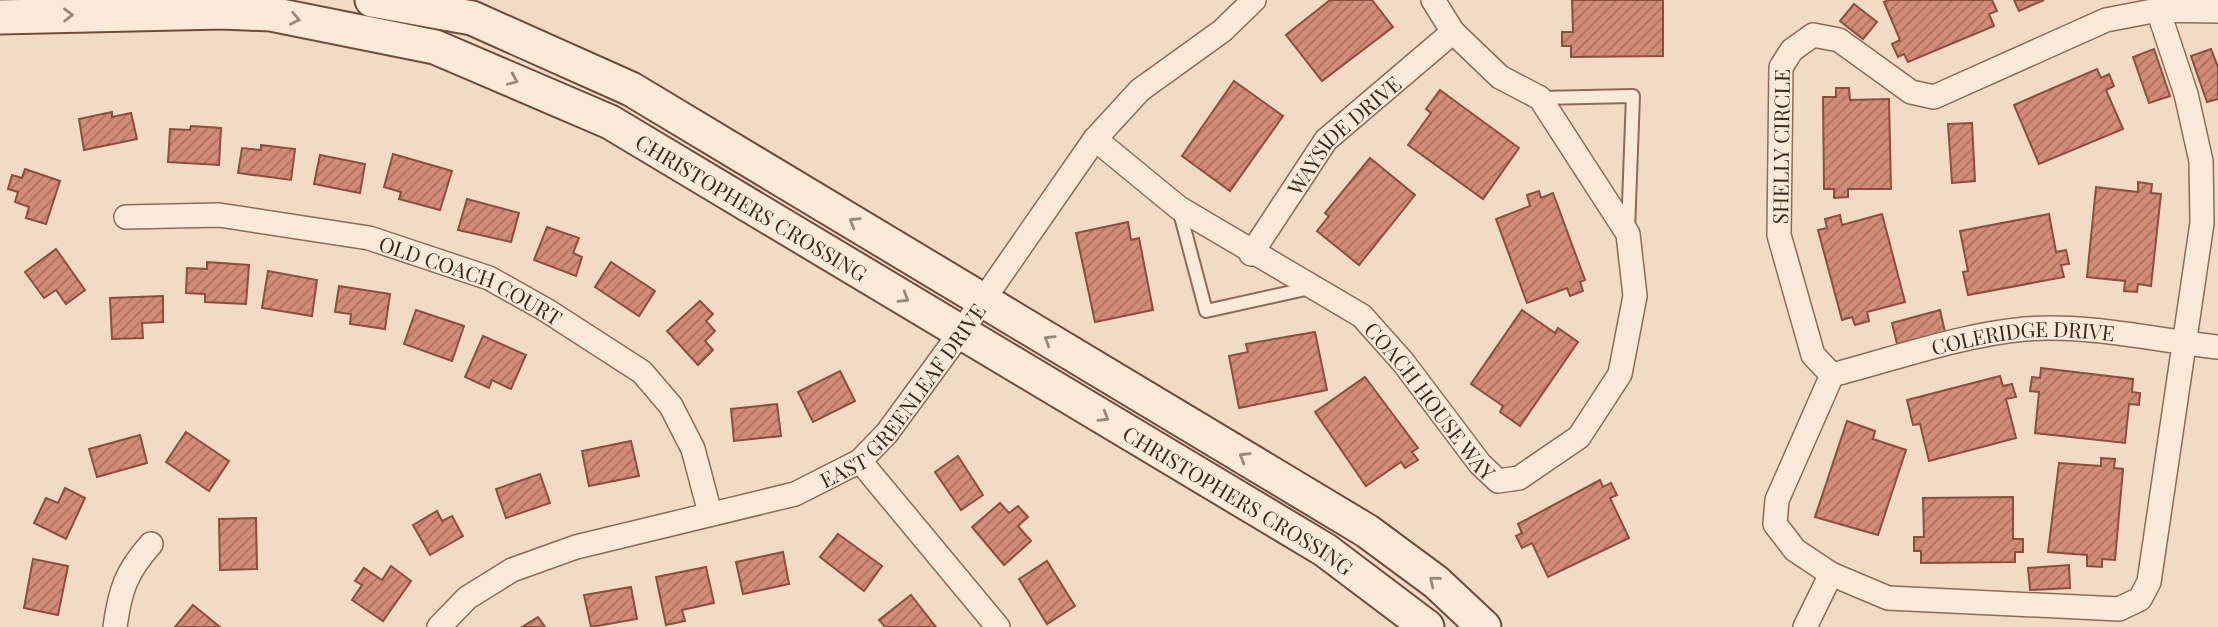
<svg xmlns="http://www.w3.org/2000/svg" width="2218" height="627" viewBox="0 0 2218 627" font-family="'Playfair Display',serif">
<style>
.building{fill:url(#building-hatch);stroke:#8e4e3d;stroke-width:2}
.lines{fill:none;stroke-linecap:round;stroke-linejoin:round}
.lane-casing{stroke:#8d6b58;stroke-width:16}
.street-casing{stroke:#8d6b58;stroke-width:26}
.secondary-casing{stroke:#6f4c3c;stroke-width:37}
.lane{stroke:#fbead8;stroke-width:12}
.street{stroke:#fbead8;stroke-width:23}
.secondary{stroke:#fbead8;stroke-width:33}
.oneway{stroke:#9c887b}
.labels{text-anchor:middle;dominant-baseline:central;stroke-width:6;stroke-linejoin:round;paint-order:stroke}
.street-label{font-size:21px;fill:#3c271e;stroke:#f8e7d4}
</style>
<defs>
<pattern id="building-hatch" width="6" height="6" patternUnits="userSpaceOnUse" patternTransform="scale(1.75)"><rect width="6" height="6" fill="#d28c77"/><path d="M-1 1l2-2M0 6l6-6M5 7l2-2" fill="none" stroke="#ac7261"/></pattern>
</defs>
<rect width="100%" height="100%" fill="#f1dbc4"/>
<g class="building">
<polygon points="1330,0 1372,0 1393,27 1322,81 1286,35"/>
<polygon points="1572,0 1663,0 1663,56 1571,57 1571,46 1562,46 1562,32 1573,32"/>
<polygon points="1888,0 1992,0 1997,11 1989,14 1994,26 1908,62 1904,54 1898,57 1892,44 1900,40 1884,2"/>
<polygon points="2014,0 2044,0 2019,11"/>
<polygon points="1854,4 1877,22 1863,39 1840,21"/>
<polygon points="2154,49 2170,96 2149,103 2133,57"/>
<polygon points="2211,49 2218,67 2218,99 2207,102 2191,56"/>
<polygon points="2097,69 2101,78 2109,74 2114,86 2106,90 2123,129 2039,164 2014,105"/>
<polygon points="1234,81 1283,116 1230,191 1182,156"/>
<polygon points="1836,88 1849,88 1850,100 1889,99 1891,189 1848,189 1848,197 1834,198 1834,189 1824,189 1823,97 1836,97"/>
<polygon points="1440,90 1519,148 1483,199 1408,145 1431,113 1426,109"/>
<polygon points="112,112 112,117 131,113 137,139 84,150 79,119"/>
<polygon points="1972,123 1975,181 1952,183 1948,124"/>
<polygon points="191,126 221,128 219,165 168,162 170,129 190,130"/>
<polygon points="261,145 295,149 291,180 238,173 242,148 261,150"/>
<polygon points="393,154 452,171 440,210 399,199 401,192 384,187"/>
<polygon points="320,155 365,164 360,193 314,184"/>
<polygon points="1370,158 1415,195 1359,265 1317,231 1329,216 1325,213"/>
<polygon points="25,169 60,181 46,224 26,218 29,207 15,202 18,192 8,189 12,175 22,178"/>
<polygon points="2138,182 2152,184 2151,193 2161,194 2151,286 2138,284 2137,292 2124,291 2125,281 2087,277 2096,187 2138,192"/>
<polygon points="1539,191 1541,198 1553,193 1585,280 1580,282 1583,291 1570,296 1567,288 1527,303 1496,219 1530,206 1527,195"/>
<polygon points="467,199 519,213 511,242 458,230"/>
<polygon points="1882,214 1905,302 1867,312 1869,321 1855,325 1852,317 1842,320 1818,230 1827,228 1825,219 1840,215 1842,225"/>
<polygon points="2049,214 2056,252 2066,250 2069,264 2061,265 2064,277 1968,295 1963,272 1968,271 1960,231"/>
<polygon points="1128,222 1131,240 1139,238 1153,310 1095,322 1076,233"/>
<polygon points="547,227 579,238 573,253 582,257 576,276 534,260"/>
<polygon points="56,249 85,290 66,304 56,290 44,298 25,272"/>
<polygon points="207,262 249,265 246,304 205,302 205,294 186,293 187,268 207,269"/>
<polygon points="611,262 655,291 639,316 595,287"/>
<polygon points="268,271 317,280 312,316 262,308"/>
<polygon points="339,286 390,294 385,329 350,324 351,314 335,312"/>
<polygon points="163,296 163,322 142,323 143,338 112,339 110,298"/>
<polygon points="700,301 713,314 706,321 715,331 705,341 713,350 698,365 667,331"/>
<polygon points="416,310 464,326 452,361 404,344"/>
<polygon points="1522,310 1555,333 1558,328 1578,342 1520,426 1500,412 1503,406 1471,384"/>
<polygon points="1940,310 1945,332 1897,344 1892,323"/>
<polygon points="1315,332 1327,390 1239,408 1229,356 1248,352 1246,344"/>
<polygon points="483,336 526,355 511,389 492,380 489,388 465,377"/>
<polygon points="2041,368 2133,379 2132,392 2140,393 2139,405 2129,404 2125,443 2035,433 2039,392 2030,391 2032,377 2040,378"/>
<polygon points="840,371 855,401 813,422 798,392"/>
<polygon points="2000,376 2003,386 2012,384 2016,397 2006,399 2016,438 1929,461 1920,424 1913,425 1907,400"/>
<polygon points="1365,377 1418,448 1412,452 1418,460 1405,468 1401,462 1366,486 1315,412"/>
<polygon points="777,404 781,436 734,441 731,409"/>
<polygon points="1847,421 1875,431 1873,439 1906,450 1878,535 1815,517"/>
<polygon points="186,432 229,461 209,491 166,462"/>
<polygon points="140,435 147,463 97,477 89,449"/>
<polygon points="631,441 639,476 589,486 582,451"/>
<polygon points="958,456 983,495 961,510 935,472"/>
<polygon points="2101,458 2115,459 2114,468 2123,469 2115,560 2102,559 2102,567 2087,566 2087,555 2048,552 2059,463 2101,466"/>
<polygon points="540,474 550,503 506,518 496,489"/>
<polygon points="1600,480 1603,487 1611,483 1617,495 1610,498 1629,538 1548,577 1532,543 1522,548 1516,536 1522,533 1518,524"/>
<polygon points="65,488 85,498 66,539 34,523 46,498 58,503"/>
<polygon points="2013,497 2013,539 2023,539 2023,552 2015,552 2015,562 1921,563 1921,551 1914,551 1914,537 1924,537 1923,498"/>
<polygon points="1000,503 1009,513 1018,506 1028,517 1018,526 1031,541 1004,565 972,527"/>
<polygon points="437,511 442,521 452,516 463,536 430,555 413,525"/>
<polygon points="256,518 257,569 220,570 219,519"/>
<polygon points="838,534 882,566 864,591 820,557"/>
<polygon points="783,552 789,584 743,594 736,562"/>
<polygon points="33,559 68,566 58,615 24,608"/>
<polygon points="1047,561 1075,606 1047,624 1019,579"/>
<polygon points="2069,565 2070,588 2030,590 2028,568"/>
<polygon points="391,566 411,581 383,621 352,600 362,585 355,581 364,568 382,580"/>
<polygon points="706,567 714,603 682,610 685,621 666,625 656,577"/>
<polygon points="631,587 637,619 591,627 584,595"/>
<polygon points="911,595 936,627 885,627 879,620"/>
<polygon points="193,605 220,627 175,627"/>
<polygon points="538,617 545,627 522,627"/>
</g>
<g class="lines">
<defs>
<g id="lane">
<polyline points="1540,98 1633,96 1628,230"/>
<polyline points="1179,209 1206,311 1310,288"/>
</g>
<g id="street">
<path id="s1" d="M2158,10l28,84 15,67 1,62 -53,359 -9,17 -21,10 -231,-11 -57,-24 -36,-24 -20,-26 2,-24 55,-125 -19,-20 -34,-120 2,-168 11,-17 21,-15 26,5 72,52 23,5 172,-77 52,-10 60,1"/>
<path id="s2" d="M1095,139l84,69 183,108 41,46 77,102 18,17 21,-3 60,-41 41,-63 15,-78 -7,-62 -88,-136 -40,-21 -47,-45 -20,-32"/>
<path id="s3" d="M126,217l93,-2 150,23 120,40 57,32 96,62 29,34 22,43 17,64"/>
<path id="s4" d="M1251,254l75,-114 127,-108"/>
<path id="s5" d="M1832,375c62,-16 128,-40 193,-46 64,-5 130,11 193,18"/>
<polyline points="860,461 998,627"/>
<path d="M115,627c5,-37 11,-55 36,-83"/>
<path id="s6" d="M439,627l28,-29 45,-28 64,-23 219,-53 65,-33 27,-28 74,-101 134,-193 45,-49 82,-59 32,-31"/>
<polyline points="1805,627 1831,574"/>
</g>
<g id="secondary">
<polyline points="372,0 472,18 631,89 1367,531 1436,582 1484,627"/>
<path id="s7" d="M0,17l222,-5 49,2 164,33 175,75 715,428 102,77"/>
</g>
</defs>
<use href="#lane" class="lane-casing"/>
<use href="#street" class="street-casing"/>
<use href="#secondary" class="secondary-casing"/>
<use href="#lane" class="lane"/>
<use href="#street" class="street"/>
<use href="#secondary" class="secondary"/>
</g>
<defs><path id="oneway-chevron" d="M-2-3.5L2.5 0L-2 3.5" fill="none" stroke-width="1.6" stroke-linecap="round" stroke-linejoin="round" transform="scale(1.75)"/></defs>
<g class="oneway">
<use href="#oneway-chevron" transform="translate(68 15) rotate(-1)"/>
<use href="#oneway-chevron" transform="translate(295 19) rotate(11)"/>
<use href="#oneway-chevron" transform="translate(513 80) rotate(23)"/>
<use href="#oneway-chevron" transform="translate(854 222) rotate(-149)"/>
<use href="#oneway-chevron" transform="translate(904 298) rotate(31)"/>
<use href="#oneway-chevron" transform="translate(1049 340) rotate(-149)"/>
<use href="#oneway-chevron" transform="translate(1104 417) rotate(31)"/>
<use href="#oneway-chevron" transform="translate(1244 457) rotate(-149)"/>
<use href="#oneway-chevron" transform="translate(1434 581) rotate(-141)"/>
</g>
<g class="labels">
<g class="street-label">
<text stroke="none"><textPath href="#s4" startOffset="152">WAYSIDE DRIVE</textPath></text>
<text stroke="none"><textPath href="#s1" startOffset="1395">SHELLY CIRCLE</textPath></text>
<text stroke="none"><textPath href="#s7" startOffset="794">CHRISTOPHERS CROSSING</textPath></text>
<text stroke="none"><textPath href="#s3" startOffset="355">OLD COACH COURT</textPath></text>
<text stroke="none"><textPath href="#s5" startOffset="196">COLERIDGE DRIVE</textPath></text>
<text stroke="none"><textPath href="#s6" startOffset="536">EAST GREENLEAF DRIVE</textPath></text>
<text stroke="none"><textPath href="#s2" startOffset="430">COACH HOUSE WAY</textPath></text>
<text stroke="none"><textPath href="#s7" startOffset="1362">CHRISTOPHERS CROSSING</textPath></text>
</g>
</g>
</svg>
